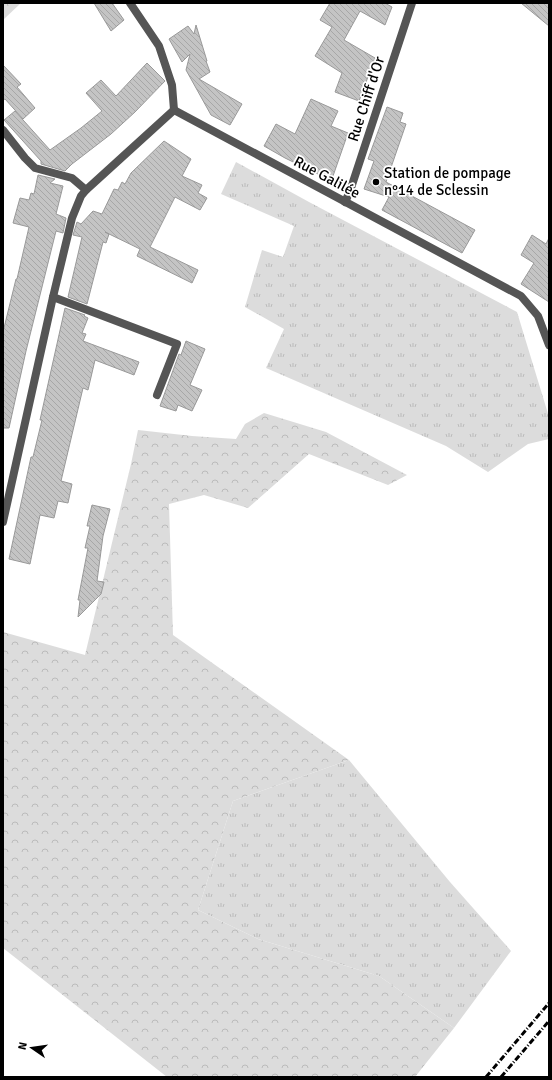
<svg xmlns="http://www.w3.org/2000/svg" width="552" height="1080" viewBox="0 0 552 1080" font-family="Signika,sans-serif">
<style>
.grass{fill:url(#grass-tufts)}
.forest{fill:url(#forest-crowns)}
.building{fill:url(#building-back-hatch);stroke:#999}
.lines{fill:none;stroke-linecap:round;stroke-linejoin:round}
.minor{stroke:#555;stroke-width:8}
.rail{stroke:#000;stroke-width:3;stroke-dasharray:6 2 1 2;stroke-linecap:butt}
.poi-dot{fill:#000;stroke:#fff;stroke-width:1.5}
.labels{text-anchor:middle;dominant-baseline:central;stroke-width:3.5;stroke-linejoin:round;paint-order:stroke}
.street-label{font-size:15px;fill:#000;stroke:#fff}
.poi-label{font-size:15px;fill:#000;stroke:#fff;text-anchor:start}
</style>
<defs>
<pattern id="grass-tufts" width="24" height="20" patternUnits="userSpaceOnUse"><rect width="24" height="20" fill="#dcdcdc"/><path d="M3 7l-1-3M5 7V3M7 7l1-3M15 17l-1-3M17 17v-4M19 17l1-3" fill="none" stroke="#bbb"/></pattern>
<pattern id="forest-crowns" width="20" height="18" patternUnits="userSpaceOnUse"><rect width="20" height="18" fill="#dcdcdc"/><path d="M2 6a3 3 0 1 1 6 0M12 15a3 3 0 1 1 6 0" fill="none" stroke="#bbb"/></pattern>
<pattern id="building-back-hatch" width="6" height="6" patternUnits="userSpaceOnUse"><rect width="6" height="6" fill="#c4c4c4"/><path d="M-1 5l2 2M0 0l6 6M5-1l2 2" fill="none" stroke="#a7a7a7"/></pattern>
</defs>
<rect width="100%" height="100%" fill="#fff"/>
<g class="grass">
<polygon points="236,162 309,202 517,312 549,417 549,439 528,444 488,472 446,446 266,368 284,329 245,307 262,250 283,257 294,226 221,194"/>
<polygon points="349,760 450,882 511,951 454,1028 379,976 258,939 198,910 233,801"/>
</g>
<g class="forest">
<polygon points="3,3 21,3 3,20"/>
<polygon points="264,413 326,432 407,475 388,485 309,454 248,508 204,495 169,504 173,635 349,760 233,801 198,910 258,939 379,976 454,1028 415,1077 167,1077 3,948 3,632 85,655 131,464 138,430 192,436 236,439 245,424"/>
</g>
<g class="building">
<polygon points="94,3 112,3 124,20 111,31"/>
<polygon points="330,3 385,3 392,7 385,25 360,11 344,40 375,58 359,101 335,92 342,73 315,56 332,27 320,20"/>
<polygon points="521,3 549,3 549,26"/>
<polygon points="196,25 207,61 206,61 210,72 199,79 242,104 230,125 211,115 186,70 190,54 182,62 169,39 188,26 194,34"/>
<polygon points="147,63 165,81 135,112 111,134 72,164 65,171 41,164 41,161 4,120 15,111 50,150 81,128 102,111 86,93 101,80 116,96"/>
<polygon points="3,65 21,84 17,87 35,108 23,119 5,99 3,100"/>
<polygon points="311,99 338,111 331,126 348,133 333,176 326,178 285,158 264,146 276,124 295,134"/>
<polygon points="387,107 403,113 400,122 406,124 386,182 475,230 462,253 382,210 389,197 364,189 374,161 368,159"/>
<polygon points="164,141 191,159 182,176 202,185 198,193 207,198 200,210 175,197 150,247 198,270 192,283 137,256 140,249 105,232 109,234 106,243 103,242 87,304 68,297 82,237 73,235 77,222 81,224 93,211 102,214 114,189 118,190 122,182 125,184 131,173"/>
<polygon points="38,175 55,179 50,183 63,186 56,214 66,218 63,233 56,231 26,351 9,428 3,428 3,332 16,279 17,279 29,227 13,223 20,198 29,200 31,193 34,194"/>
<polygon points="532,235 546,244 549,238 549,302 521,284 534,263 521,255"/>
<polygon points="65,308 85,315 84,316 88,318 82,333 86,334 83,341 139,362 134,375 95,360 88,390 83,388 61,481 72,484 68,503 58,501 54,518 40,515 30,564 9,559 31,457 33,457 42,420 40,420"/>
<polygon points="186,341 205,349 190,385 202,390 192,411 178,405 176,411 160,406 179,354 181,355"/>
<polygon points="92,505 110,509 103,536 97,581 104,582 101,594 78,617 80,600 78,600 88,548 85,548 90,526 87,526"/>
</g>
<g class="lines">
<g class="minor">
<polyline points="130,3 159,46 172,85 174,110"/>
<polyline points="174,110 521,296 538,316 549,345"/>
<polyline points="3,130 25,158 35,168 72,178 86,190"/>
<polyline points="345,202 350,191 412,3"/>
<polyline points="53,297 177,344 157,395"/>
<polyline points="3,522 53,297 72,218 81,196 86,190 174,110"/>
</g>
<g class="rail">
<polyline points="486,1077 549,1003"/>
<polyline points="501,1077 549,1021"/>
</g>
</g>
<circle class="poi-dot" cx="376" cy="182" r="4"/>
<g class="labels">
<g class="street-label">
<text transform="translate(366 99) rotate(-72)">Rue Chiff d'Or</text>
<text transform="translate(327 177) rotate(28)">Rue Galilée</text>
</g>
<g class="poi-label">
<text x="384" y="173">Station de pompage<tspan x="384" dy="17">n°14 de Sclessin</tspan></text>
</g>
</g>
<rect width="552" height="1080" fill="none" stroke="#000000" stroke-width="8"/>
<g transform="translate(32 1048) rotate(283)" stroke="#ffffff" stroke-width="3" paint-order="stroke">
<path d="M0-3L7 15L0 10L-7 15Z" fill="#000000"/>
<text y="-6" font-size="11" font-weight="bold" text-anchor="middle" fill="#000000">N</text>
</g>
</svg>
